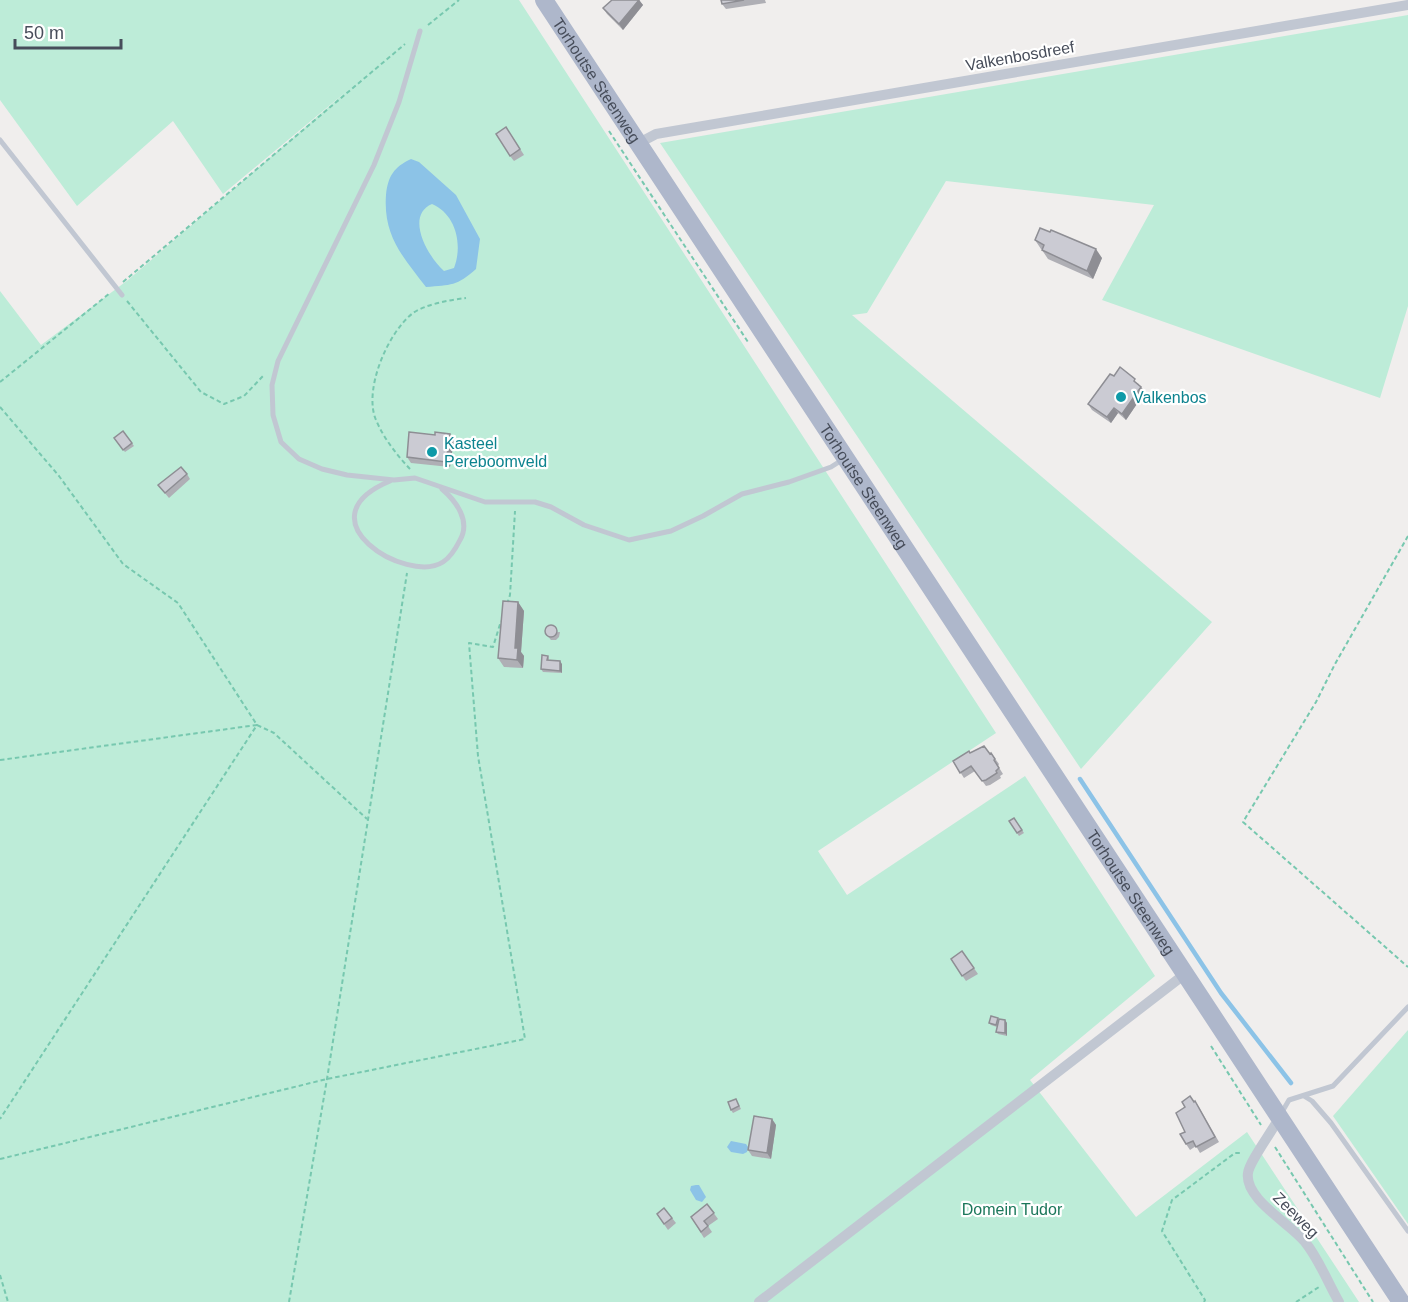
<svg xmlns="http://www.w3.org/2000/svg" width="1408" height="1302" viewBox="0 0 1408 1302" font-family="Helvetica,sans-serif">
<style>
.green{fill:#bdecd8}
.water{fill:#8cc3e7;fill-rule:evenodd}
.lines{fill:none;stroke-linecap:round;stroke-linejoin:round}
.stream{stroke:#8cc3e7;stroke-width:4.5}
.path{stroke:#77c8af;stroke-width:2;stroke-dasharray:4.5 3;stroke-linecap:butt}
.service{stroke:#c1c7d2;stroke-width:5}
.minor{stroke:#c1c7d2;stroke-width:10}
.primary{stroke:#aeb7cb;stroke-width:18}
.wall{fill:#afafb5}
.shaded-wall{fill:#8e8e94}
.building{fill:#cbcbd3;stroke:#8e8e94;stroke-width:1.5}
.culture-dot{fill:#0f9aa8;stroke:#fff;stroke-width:2}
.labels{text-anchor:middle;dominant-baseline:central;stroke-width:4.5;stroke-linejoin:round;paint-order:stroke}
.street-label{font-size:16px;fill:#474d5a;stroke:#fff}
.culture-label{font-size:16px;fill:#0d838f;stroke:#fff;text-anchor:start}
.park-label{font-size:16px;fill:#1b775a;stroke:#fff}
</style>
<rect width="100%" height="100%" fill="#f0eeed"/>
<g class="green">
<polygon points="0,0 519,0 996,733 818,851 847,895 1025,776 1155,976 1030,1080 1136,1217 1247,1132 1359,1302 0,1302 0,291 41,345 128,280 348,90 223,194 173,121 77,206 0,100"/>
<polygon points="1408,15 1408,306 1380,398 1102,300 1154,205 946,181 867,313 852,315 1212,622 1081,769 660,143"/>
<polygon points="1408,1030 1408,1224 1333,1116"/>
</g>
<g class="water">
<path d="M411,159l8,3 37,33 24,44 -4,30c-19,17 -25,16 -50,18 -23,-30 -43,-51 -40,-92 2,-19 8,-28 25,-36zM432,204c24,10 31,41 22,64l-10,3c-15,-13 -40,-55 -12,-67z"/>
<polygon points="731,1141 746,1144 748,1147 747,1152 743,1154 731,1152 727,1147"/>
<polygon points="696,1185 699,1185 706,1197 702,1202 696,1200 690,1190 691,1186"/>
</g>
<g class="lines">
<polyline class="stream" points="1080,779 1221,993 1291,1083"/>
<g class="path">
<polyline points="428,25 459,0"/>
<polyline points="609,131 748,342"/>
<polyline points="123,282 405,44"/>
<polyline points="127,301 201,392 224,404 244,396 263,376"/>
<polyline points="0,382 110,293"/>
<polyline points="0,407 59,476 123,564 178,603 257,725 274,733 367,819"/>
<path d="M410,469c-13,-14 -26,-30 -34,-49 -13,-30 12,-88 37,-107 13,-9 37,-13 53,-15"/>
<polyline points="1408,536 1335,664 1316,702 1243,822 1408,967"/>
<polyline points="507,604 510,595 515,511"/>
<polyline points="0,760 257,725 0,1119"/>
<polyline points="1211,1046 1261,1125"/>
<polyline points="1275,1147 1373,1302"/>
<polyline points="0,1159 327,1079 525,1039 478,756 469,643 493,647 501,621"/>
<polyline points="0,1275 8,1302"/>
<polyline points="289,1302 327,1079 407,573"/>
<polyline points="1204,1302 1205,1300 1162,1231 1172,1200 1235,1153 1242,1153"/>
<polyline points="1296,1302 1319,1287"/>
</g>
<g class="service">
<polyline points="420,31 399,102 374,165 278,361 272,385 273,415 281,442 299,459 322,469 347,475 394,480 415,478 485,502 535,502 551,507 584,525 629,540 671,531 703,516 742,494 789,482 831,467 842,460"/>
<polyline points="0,140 122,295"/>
<path d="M390,481c-91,38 17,104 53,81 8,-5 13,-14 17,-22 11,-19 -4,-39 -18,-51"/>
<polyline points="1304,1096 1312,1101 1331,1123 1408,1231"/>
<polyline points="1282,1112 1289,1100 1333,1086 1408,1007"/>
</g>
<g class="minor">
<polyline points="639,143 656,134 1408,5"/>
<path d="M1279,1118c-6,12 -30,44 -31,55 -4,26 43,51 57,69 14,17 23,41 34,60"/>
<polyline points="759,1302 1185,974"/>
</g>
<path class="primary" id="s1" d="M544,0l857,1302"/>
</g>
<g class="wall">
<polygon points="639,0 643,5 623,30 607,14 603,8"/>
<polygon points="721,0 765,0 766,3 726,9 722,4"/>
<polygon points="506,127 524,155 514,161 510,156"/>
<polygon points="1050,232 1102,258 1093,279 1048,259 1042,250 1042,249 1041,249 1035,240"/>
<polygon points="1114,376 1139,384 1139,385 1145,392 1126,420 1118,413 1111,423 1092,410 1088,404"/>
<polygon points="123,431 134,446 125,452 114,438"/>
<polygon points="454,439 450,467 411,463 407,457"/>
<polygon points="187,474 190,479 169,498 158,485"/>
<polygon points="518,602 524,611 521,652 524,656 523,668 504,667 498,658"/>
<polygon points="560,632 559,637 556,640 551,640 545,633"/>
<polygon points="548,656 549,658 549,660 562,664 562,673 543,672 541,669"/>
<polygon points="970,753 990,754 991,753 999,764 998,766 1003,774 1000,776 1001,778 990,785 986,786 975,771 964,778 953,761"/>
<polygon points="1014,818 1024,833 1019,836 1009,821"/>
<polygon points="962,951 978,974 966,981 951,959"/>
<polygon points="998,1018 999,1020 1005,1020 1007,1023 1007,1036 998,1034 996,1032 997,1027 991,1025 989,1023"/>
<polygon points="1190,1096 1199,1107 1219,1142 1200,1153 1196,1146 1190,1150 1186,1144 1185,1107"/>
<polygon points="736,1099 741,1109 733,1113 731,1110"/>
<polygon points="772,1119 776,1125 771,1159 752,1156 748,1150"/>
<polygon points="707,1204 718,1219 708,1226 712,1232 704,1238 691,1217"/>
<polygon points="664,1208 676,1223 668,1230 657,1214"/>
</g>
<g class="shaded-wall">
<polygon points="639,0 643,5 623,30 619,24"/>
<polygon points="1096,249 1102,258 1093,279 1087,271"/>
<polygon points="1141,387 1145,392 1126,420 1122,414"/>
<polygon points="1114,408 1118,413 1111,423 1107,417"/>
<polygon points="450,434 454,439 450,467 446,462"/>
<polygon points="518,602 524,611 521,652 524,656 523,668 517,660 515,648"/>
<polygon points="560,661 562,664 562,673 560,671"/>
<polygon points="1005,1020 1007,1023 1007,1036 1005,1033"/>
<polygon points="772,1119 776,1125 771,1159 767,1153"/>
</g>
<g class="building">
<polygon points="612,0 639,0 619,24 603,8"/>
<polygon points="721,0 744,0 722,4"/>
<polygon points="506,127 520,149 510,156 496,134"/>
<polygon points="1040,228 1050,232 1051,230 1096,249 1087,271 1042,250 1044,245 1035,240"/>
<polygon points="1120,367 1135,379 1134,381 1141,387 1122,414 1114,408 1107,417 1088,404 1110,374 1114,376"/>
<polygon points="123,431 132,443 123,450 114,438"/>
<polygon points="409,432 435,435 435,432 450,434 446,462 407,457"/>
<polygon points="181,467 187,474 165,493 158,485"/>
<polygon points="503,601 518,602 515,648 518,648 517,660 498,658"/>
<circle cx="551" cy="631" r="6"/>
<polygon points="542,655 548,656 547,660 560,661 560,671 541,669"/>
<polygon points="984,746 990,754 991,753 995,759 994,760 999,768 996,771 997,773 986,780 982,781 971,766 960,773 953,761 969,751 970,753"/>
<polygon points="1014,818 1022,830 1017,833 1009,821"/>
<polygon points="962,951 974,968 962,976 951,959"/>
<polygon points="991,1016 998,1018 996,1025 989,1023"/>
<polygon points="999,1019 1005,1020 1005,1033 996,1032"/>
<polygon points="1190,1096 1194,1102 1195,1101 1215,1137 1196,1147 1193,1141 1186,1144 1180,1134 1185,1132 1176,1113 1185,1107 1182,1102"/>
<polygon points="736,1099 739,1106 731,1110 728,1102"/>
<polygon points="754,1116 772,1119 767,1153 748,1150"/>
<polygon points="707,1204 714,1213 704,1221 708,1226 701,1232 691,1217"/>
<polygon points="664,1208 672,1218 664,1224 657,1214"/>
</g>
<g class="culture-dot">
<circle cx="1121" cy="397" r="6"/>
<circle cx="432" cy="452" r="6"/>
</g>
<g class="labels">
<g class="street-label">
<text transform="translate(1020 56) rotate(-10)">Valkenbosdreef</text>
<text stroke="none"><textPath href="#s1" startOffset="96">Torhoutse Steenweg</textPath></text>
<text stroke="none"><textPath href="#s1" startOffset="582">Torhoutse Steenweg</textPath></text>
<text stroke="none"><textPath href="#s1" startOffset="1068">Torhoutse Steenweg</textPath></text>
<text transform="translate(1296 1215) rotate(45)">Zeeweg</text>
</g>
<g class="culture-label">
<text x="1133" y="397">Valkenbos</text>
<text x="444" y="443">Kasteel<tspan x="444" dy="18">Pereboomveld</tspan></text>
</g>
<g class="park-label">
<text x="1012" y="1209">Domein Tudor</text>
</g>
</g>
<path d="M15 39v9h106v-9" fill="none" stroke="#474d5a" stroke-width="3"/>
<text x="24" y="39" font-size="18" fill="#474d5a" stroke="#ffffff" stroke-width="4.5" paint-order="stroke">50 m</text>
</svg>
